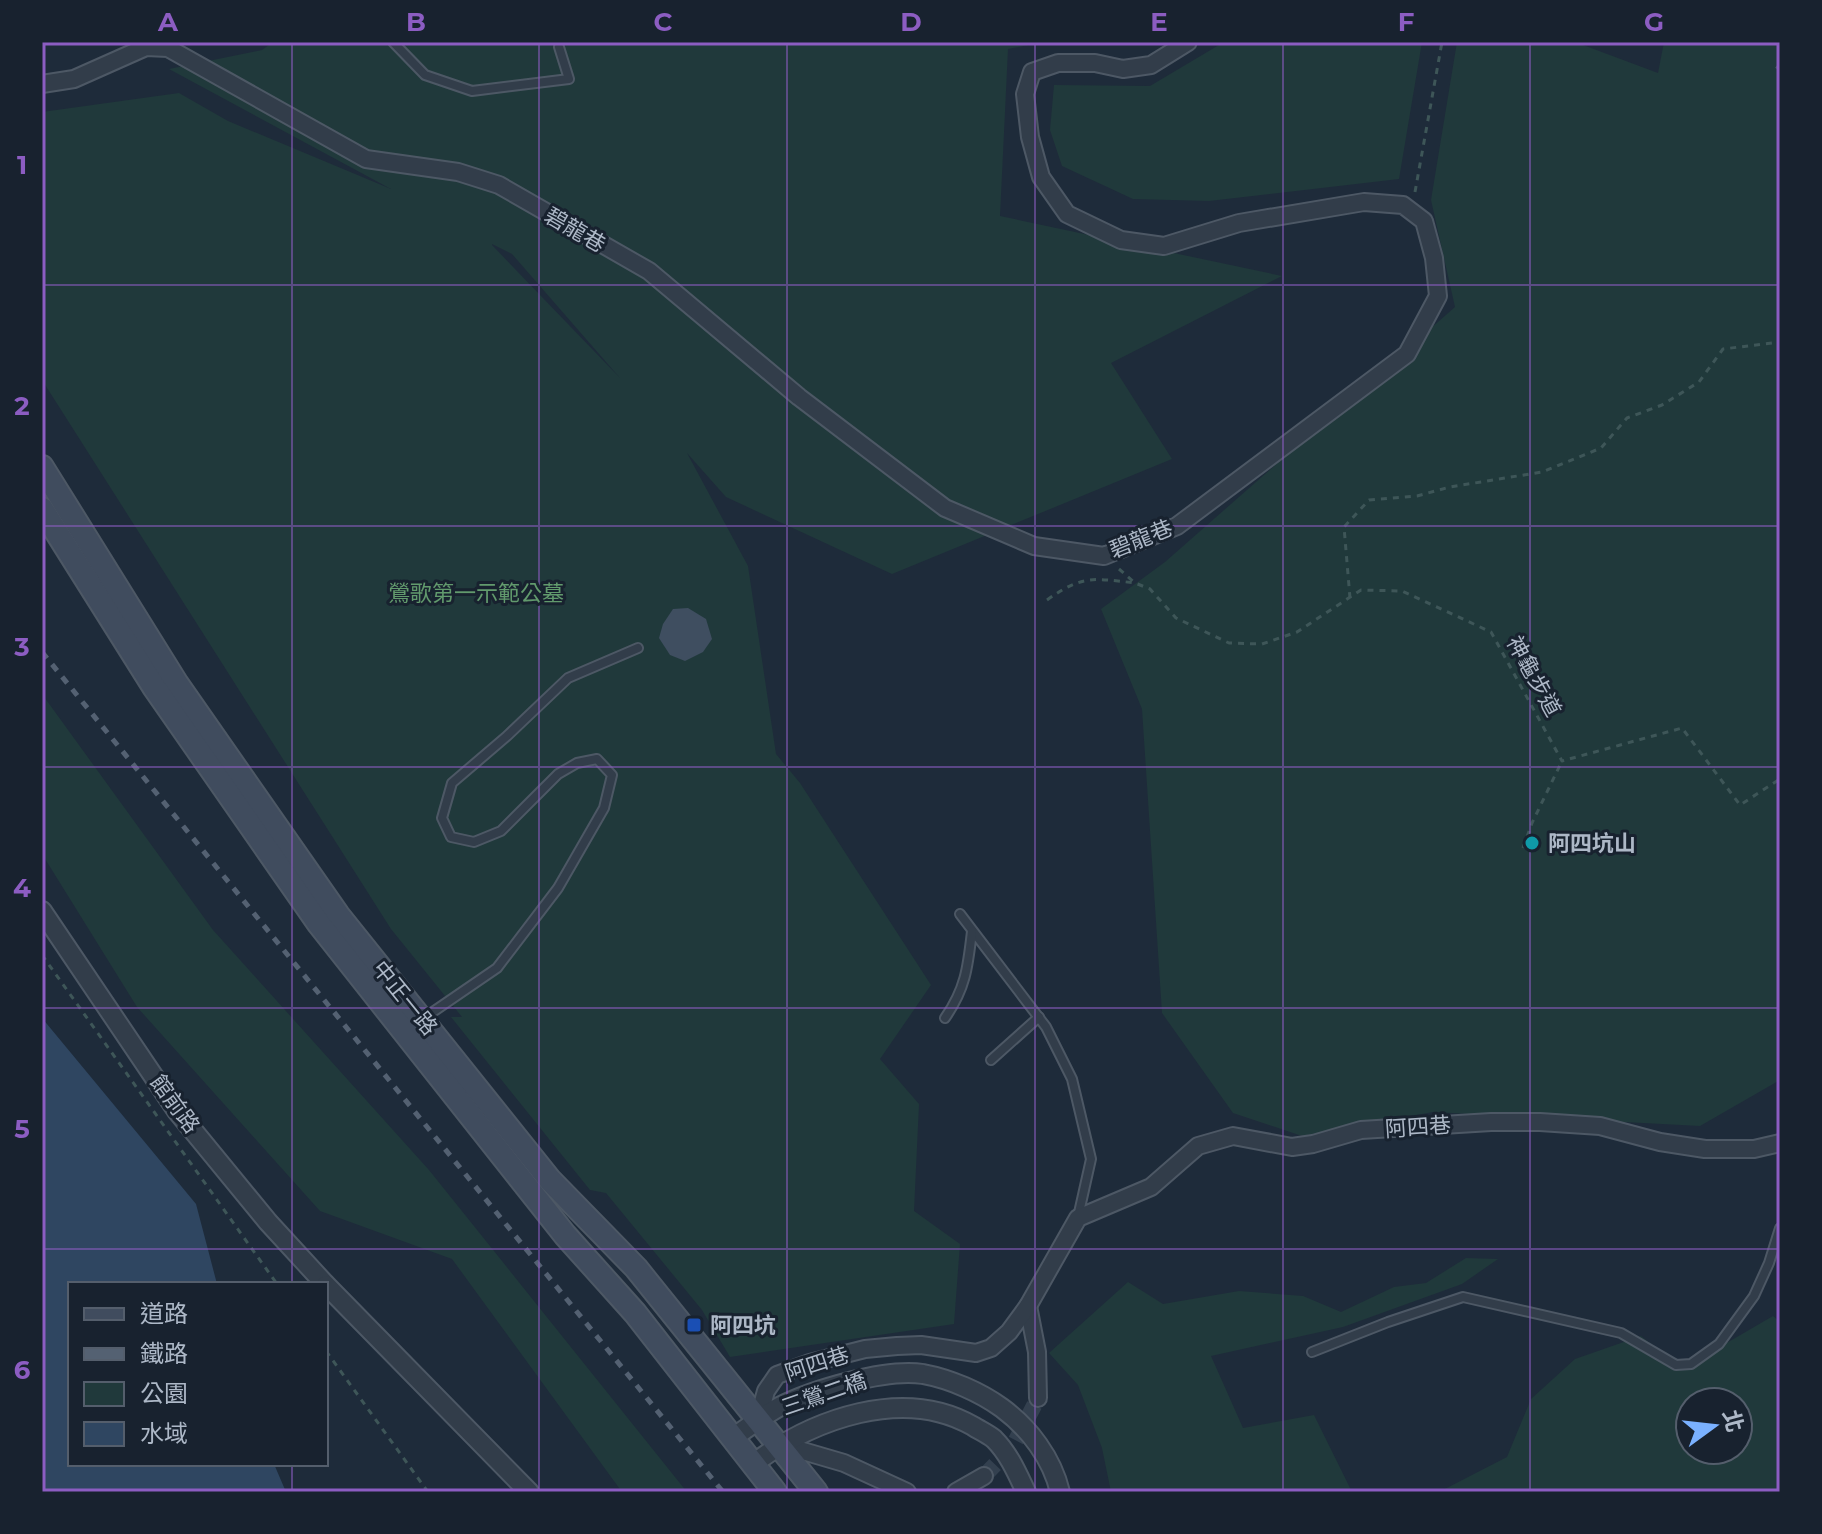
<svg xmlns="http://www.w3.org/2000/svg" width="1822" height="1534" viewBox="0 0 1822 1534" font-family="Montserrat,'Noto Sans TC',sans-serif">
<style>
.green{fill:#20393b;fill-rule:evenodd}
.water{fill:#2f4661}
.building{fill:#3f4e60}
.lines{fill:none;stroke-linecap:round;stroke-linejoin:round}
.minor-tunnel{stroke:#33404f;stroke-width:16;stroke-dasharray:16 8;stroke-linecap:butt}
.service-casing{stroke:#4d5865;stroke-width:12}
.minor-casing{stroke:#4d5865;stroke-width:20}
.tertiary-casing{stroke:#4d5865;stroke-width:22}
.secondary-casing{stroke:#4d5865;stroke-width:26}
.path{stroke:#3e5658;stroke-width:3;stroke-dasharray:6 6;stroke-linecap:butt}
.service{stroke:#323d4a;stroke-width:8}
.minor{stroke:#323d4a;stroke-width:16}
.tertiary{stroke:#323d4a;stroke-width:18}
.secondary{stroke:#404c5e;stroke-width:22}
.rail{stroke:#546172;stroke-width:5;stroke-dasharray:8 8;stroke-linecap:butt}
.grid{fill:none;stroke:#8c5dc2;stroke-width:2;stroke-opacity:0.55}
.culture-dot{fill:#0f9aa8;stroke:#18222f;stroke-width:3}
.transit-dot{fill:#1a4fb4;stroke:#18222f;stroke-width:3}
.labels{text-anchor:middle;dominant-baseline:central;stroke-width:6;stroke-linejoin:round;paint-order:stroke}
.street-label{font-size:22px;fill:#adb8c7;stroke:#18222f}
.park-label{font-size:22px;fill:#629a6d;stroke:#18222f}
.poi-label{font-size:22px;font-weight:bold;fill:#adb8c7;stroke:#18222f;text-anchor:start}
.neatline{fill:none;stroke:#8c5dc2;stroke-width:3}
.grid-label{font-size:26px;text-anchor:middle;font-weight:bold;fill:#8c5dc2}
</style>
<rect width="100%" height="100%" fill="#1e2b3a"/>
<g class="green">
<path d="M273,42h771l-36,7 -8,167 282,60 -171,87 61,96 -280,115 -166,-77 -39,-44 61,113 28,188 24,29 131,202 -51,74 39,45 -5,107 46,33 -6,80 -224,33 -28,-47 -96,-117 -16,-3 -139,-173h11l-71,-88 -349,-549v-268l137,-19 49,28 163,68 -222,-120 93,-19zM492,244l20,10 108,124 -128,-133z"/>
<polygon points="1224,42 1422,42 1399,179 1209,201 1133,199 1062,166 1050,130 1054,85 1150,86"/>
<polygon points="1457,42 1575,42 1658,73 1664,42 1780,42 1780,1080 1700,1126 1433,1112 1302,1136 1233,1113 1162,1013 1142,709 1101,609 1165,562 1455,307 1431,200"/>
<polygon points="42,694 213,930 429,1170 687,1492 622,1492 452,1259 320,1211 137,1007 42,854"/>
<polygon points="1466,1258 1498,1259 1462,1284 1343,1327 1211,1356 1243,1428 1314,1415 1352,1492 1111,1492 1102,1448 1078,1385 1049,1353 1128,1282 1163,1304 1239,1291 1303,1296 1341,1312 1394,1287 1426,1283"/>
<path d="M1773,1316l7,6v170h-341l68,-35 24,-58 44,-40 66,-23 41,33zM1690,1402h48v48h-48z"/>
</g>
<polygon class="water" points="42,1018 196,1204 217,1284 70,1284 70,1464 274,1464 286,1492 42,1492"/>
<polygon class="building" points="688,608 706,619 712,639 703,652 685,661 670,655 659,638 663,624 673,609"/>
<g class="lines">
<polyline class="minor-tunnel" points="984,1476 1013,1446 1038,1398"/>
<defs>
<g id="service">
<polyline points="393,42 425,75 472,91 569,79 559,47"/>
<polyline points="960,914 1046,1027 1072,1079 1091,1159 1078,1217"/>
<polyline points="424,1018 497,968 558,888 604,808 612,775 597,759 577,763 558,774 501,831 474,842 451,837 442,818 452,783 507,736 568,678 638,648"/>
<path d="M945,1018c21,-30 23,-52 27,-87"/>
<polyline points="991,1060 1039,1017"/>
<polyline points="1312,1352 1388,1322 1463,1297 1621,1333 1676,1365 1691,1364 1719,1344 1754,1296 1769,1263 1780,1228"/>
</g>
<g id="minor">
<polyline points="42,84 74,79 146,47 168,48 366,159 458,172 499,185 649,271 799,397 945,508 1034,546 1104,556 1177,526 1407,354 1438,296 1434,258 1424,221 1403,205 1364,202 1239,223 1164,246 1121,240 1067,214 1041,177 1030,137 1025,94 1032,72 1058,63 1095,63 1123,69 1151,65 1188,42"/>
<polyline points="1028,1306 1037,1352 1038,1398"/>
<polyline points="758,1420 766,1391 777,1375 810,1363 865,1349 897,1346 921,1345 976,1353 991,1348 1009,1332 1028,1306 1078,1218 1151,1187 1198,1146 1233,1136 1292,1147 1313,1144 1361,1130 1491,1122 1540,1122 1600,1126 1660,1142 1705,1149 1754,1149 1780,1143"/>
<polyline points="779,1444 844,1463 907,1492"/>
<polyline points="956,1492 984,1476"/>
</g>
<g id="tertiary">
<polyline points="42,911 177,1111 268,1222 325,1284"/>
<polyline points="326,1285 529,1492"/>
<path d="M733,1438c15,-11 30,-22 46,-31 33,-17 107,-39 144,-33 27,5 57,18 79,34 27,20 50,50 58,84"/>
<path d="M753,1464c60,-45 150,-78 220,-38 6,4 15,8 21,13 15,15 23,34 32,53"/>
</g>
<g id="secondary">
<polyline points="42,467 177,684 338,915 550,1180 636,1268 816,1492"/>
<polyline points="42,509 154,687 319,924 565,1235 635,1313 775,1492"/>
</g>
</defs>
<use href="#service" class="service-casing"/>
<use href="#minor" class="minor-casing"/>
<use href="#tertiary" class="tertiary-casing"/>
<use href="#secondary" class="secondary-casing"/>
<g class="path">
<polyline points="1780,64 1776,69 1780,74"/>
<polyline points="1415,192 1442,42"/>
<polyline points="1119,569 1135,583 1150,589 1176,618 1229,643 1262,644 1297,632 1361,590 1402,591 1491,632 1562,761 1682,728 1740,805 1780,779"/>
<polyline points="1350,598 1344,527 1369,500 1417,496 1450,487 1542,472 1601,448 1627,418 1662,405 1699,382 1723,349 1780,342"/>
<path d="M1047,600c35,-25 46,-22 88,-17"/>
<polyline points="1523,848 1532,823 1562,761"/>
<polyline points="42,955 277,1284"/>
<polyline points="326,1351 428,1492"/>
</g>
<use href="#service" class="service"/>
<use href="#minor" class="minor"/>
<use href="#tertiary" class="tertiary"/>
<use href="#secondary" class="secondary"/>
<polyline class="rail" points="42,652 723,1492"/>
</g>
<path class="grid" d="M292,42v1242M539,42v1450M787,42v1450M1035,42v1450M1283,42v1450M1530,42v1450M42,285h1738M42,526h1738M42,767h1738M42,1008h1738M42,1249h1738M292,1464v28"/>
<circle class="culture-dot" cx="1532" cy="843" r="8"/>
<rect class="transit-dot" x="686" y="1317" width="16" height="16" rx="4"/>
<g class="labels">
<g class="street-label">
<text transform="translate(575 230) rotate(30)">碧龍巷</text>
<text transform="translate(1141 539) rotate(-22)">碧龍巷</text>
<text transform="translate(1534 676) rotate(61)">神龜步道</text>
<text transform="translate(405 998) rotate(51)">中正一路</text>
<text transform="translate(175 1104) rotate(54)">館前路</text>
<text transform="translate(1418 1127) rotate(-4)">阿四巷</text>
<text transform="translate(817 1364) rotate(-18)">阿四巷</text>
<text transform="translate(824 1394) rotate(-19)">三鶯二橋</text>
</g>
<g class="park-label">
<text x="476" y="593">鶯歌第一示範公墓</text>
</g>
<g class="poi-label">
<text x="1548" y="843">阿四坑山</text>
<text x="710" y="1325">阿四坑</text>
</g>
</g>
<rect width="1822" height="1534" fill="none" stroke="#18222f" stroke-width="88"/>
<rect x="68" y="1282" width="260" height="184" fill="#18222f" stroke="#545e6c" stroke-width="2"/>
<rect x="84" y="1308" width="40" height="12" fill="#404c5e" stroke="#545e6c" stroke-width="2"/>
<text x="140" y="1322" font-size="24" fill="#adb8c7">道路</text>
<rect x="84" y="1348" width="40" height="12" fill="#546172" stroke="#545e6c" stroke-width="2"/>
<text x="140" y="1362" font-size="24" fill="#adb8c7">鐵路</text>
<rect x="84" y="1382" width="40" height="24" fill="#20393b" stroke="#545e6c" stroke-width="2"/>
<text x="140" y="1402" font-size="24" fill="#adb8c7">公園</text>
<rect x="84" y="1422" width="40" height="24" fill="#2f4661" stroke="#545e6c" stroke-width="2"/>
<text x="140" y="1442" font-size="24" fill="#adb8c7">水域</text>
<g transform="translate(1714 1426) rotate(75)"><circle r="38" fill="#18222f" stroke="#545e6c" stroke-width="2"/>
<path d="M0-6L14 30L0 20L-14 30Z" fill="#7ab1ff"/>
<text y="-12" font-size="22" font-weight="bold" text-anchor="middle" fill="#adb8c7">北</text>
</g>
<rect x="44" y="44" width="1734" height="1446" class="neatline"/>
<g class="grid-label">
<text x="168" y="31">A</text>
<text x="416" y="31">B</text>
<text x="663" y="31">C</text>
<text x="911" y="31">D</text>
<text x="1159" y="31">E</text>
<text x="1406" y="31">F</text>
<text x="1654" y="31">G</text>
<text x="22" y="174">1</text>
<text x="22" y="415">2</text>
<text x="22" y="656">3</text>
<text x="22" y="897">4</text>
<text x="22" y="1138">5</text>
<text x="22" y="1379">6</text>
</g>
</svg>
